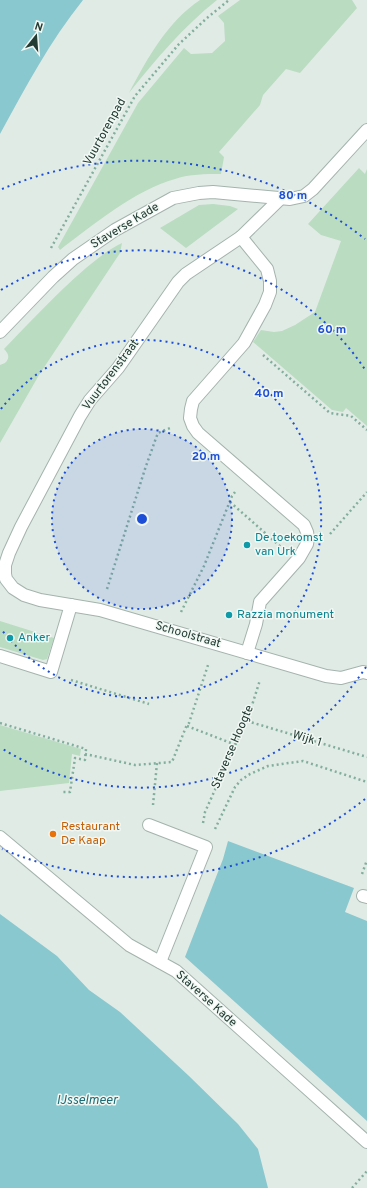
<svg xmlns="http://www.w3.org/2000/svg" width="367" height="1188" viewBox="0 0 367 1188" font-family="Overpass,sans-serif">
<style>
.green{fill:#badcc1}
.water{fill:#8ac8cf}
.lines{fill:none;stroke-linecap:round;stroke-linejoin:round}
.minor-casing{stroke:#a4b3ad;stroke-width:14}
.path{stroke:#82ae9e;stroke-width:2.5;stroke-dasharray:2 3;stroke-linecap:butt}
.minor{stroke:#fff;stroke-width:12}
.ring{fill:none;stroke:#1d4ed8;stroke-width:2;stroke-dasharray:2 4}
.culture-dot{fill:#0f9aa8;stroke:#f1f8f4;stroke-width:1.5}
.food-dot{fill:#e8710a;stroke:#f1f8f4;stroke-width:1.5}
.labels{text-anchor:middle;dominant-baseline:central;stroke-width:3;stroke-linejoin:round;paint-order:stroke}
.street-label{font-size:12px;fill:#223b33;stroke:#f1f8f4}
.culture-label{font-size:12px;fill:#0d838f;stroke:#f1f8f4;text-anchor:start}
.food-label{font-size:12px;fill:#c56008;stroke:#f1f8f4;text-anchor:start}
.water-label{font-size:13px;font-style:italic;fill:#1d6b75;stroke:#f1f8f4}
.centre{fill:#1d4ed8;stroke:#f1f8f4;stroke-width:2}
.ring-label{font-size:12px;text-anchor:middle;font-weight:bold;fill:#1d4ed8;stroke:#f1f8f4;stroke-width:3;stroke-linejoin:round;paint-order:stroke}
</style>
<rect width="100%" height="100%" fill="#e1ebe6"/>
<g class="green">
<path d="M200,0h17c-34,27 -61,59 -88,93 18,-34 38,-71 71,-93z"/>
<path d="M240,0h112l5,8 -57,65 -14,-4 -23,26 -3,10 -41,47 5,5 -3,17c-16,0 -31,0 -46,5 -38,10 -84,47 -115,71l-2,-3 80,-144 46,-55 7,6 21,-1 13,-12 -1,-18 -6,-7z"/>
<polygon points="359,168 365,174 367,169 367,426 346,408 343,412 332,410 253,342 261,330 274,332 282,331 295,325 315,312 341,241 321,235 308,224"/>
<polygon points="213,204 230,206 238,209 186,248 160,228 199,205"/>
<path d="M122,243l-2,10 -81,122 -39,68v-78l5,-2c5,-5 4,-9 -1,-14 27,-28 53,-56 82,-81 11,-9 23,-19 36,-25z"/>
<polygon points="0,621 54,638 47,659 43,660 0,647"/>
<polygon points="0,725 81,749 80,756 72,754 69,783 0,791"/>
</g>
<g class="water">
<path d="M0,0h83c-33,41 -58,88 -83,134z"/>
<polygon points="228,841 354,888 345,912 367,921 367,1121 185,957 223,859"/>
<polygon points="0,914 57,956 89,990 120,1012 189,1076 238,1124 258,1149 268,1188 0,1188"/>
</g>
<g class="lines">
<defs>
<g id="minor">
<polyline points="281,198 241,237 186,274 178,282 118,368 90,400 80,416 21,527 9,553 5,565 5,574 6,579 13,588 24,595 40,600 100,610 326,676 341,678 363,672 367,673"/>
<polyline points="241,237 267,269 270,281 270,292 265,305 244,343 193,401 191,409 190,418 193,426 198,433 304,525 307,532 308,538 307,544 299,558 260,602 256,624 247,653"/>
<polyline points="0,332 53,277 73,259 115,230 173,198 199,193 213,192 290,199 304,196 313,189 367,130"/>
<polyline points="0,656 51,672 71,605"/>
<polyline points="149,825 206,847 160,962"/>
<polyline points="0,837 129,945 176,971 367,1142"/>
<polyline points="363,896 367,897"/>
</g>
</defs>
<use href="#minor" class="minor-casing"/>
<g class="path">
<polyline points="51,248 135,96 179,44 207,18 229,0"/>
<polyline points="263,355 330,413 351,416 367,430"/>
<polyline points="230,502 281,547"/>
<polyline points="330,534 367,492"/>
<polyline points="107,589 145,469 156,438 158,433 170,428"/>
<polyline points="181,612 204,566 232,496 235,492"/>
<polyline points="71,680 149,704"/>
<polyline points="247,721 367,757"/>
<polyline points="0,723 86,749 85,760 75,758 70,792 62,792"/>
<polyline points="187,726 236,745"/>
<polyline points="85,754 135,765 172,762 186,727 189,723 208,665"/>
<polyline points="153,805 157,763"/>
<polyline points="203,823 205,812 242,730 247,721 260,680"/>
<polyline points="215,829 235,787 241,780 250,774 268,766 303,761 367,782"/>
<polyline points="362,874 367,860"/>
<polyline points="352,1188 367,1171"/>
</g>
<use href="#minor" class="minor"/>
</g>
<circle cx="142" cy="519" r="90" fill="#1d4ed8" fill-opacity=".12"/>
<g class="ring">
<circle cx="142" cy="519" r="90"/>
<path d="M1 409A179 179 0 1 1 1 629"/>
<path d="M366 667A269 269 0 0 1 1 748M1 290A269 269 0 0 1 366 371"/>
<path d="M365 799A358 358 0 0 1 2 849M2 189A358 358 0 0 1 365 239"/>
</g>
<g class="culture-dot">
<circle cx="247" cy="545" r="4"/>
<circle cx="229" cy="615" r="4"/>
<circle cx="10" cy="638" r="4"/>
</g>
<circle class="food-dot" cx="53" cy="834" r="4"/>
<g class="labels">
<g class="street-label">
<text transform="translate(105 132) rotate(-61)">Vuurtorenpad</text>
<text transform="translate(125 226) rotate(-31)">Staverse Kade</text>
<text transform="translate(111 375) rotate(-53)">Vuurtorenstraat</text>
<text transform="translate(188 635) rotate(16)">Schoolstraat</text>
<text transform="translate(307 739) rotate(17)">Wijk 1</text>
<text transform="translate(233 747) rotate(-67)">Staverse Hoogte</text>
<text transform="translate(206 999) rotate(42)">Staverse Kade</text>
</g>
<g class="culture-label">
<text x="255" y="538">De toekomst<tspan x="255" dy="14">van Urk</tspan></text>
<text x="237" y="615">Razzia monument</text>
<text x="18" y="638">Anker</text>
</g>
<g class="food-label">
<text x="61" y="827">Restaurant<tspan x="61" dy="14">De Kaap</tspan></text>
</g>
<g class="water-label">
<text x="87" y="1101">IJsselmeer</text>
</g>
</g>
<circle cx="142" cy="519" r="6" class="centre"/>
<g class="ring-label">
<text x="293" y="199">80 m</text>
<text x="332" y="333">60 m</text>
<text x="269" y="397">40 m</text>
<text x="206" y="460">20 m</text>
</g>
<g transform="translate(36 36) rotate(17)" stroke="#f1f8f4" stroke-width="3" paint-order="stroke">
<path d="M0-3L7 15L0 10L-7 15Z" fill="#223b33"/>
<text y="-6" font-size="11" font-weight="bold" text-anchor="middle" fill="#223b33">N</text>
</g>
</svg>
